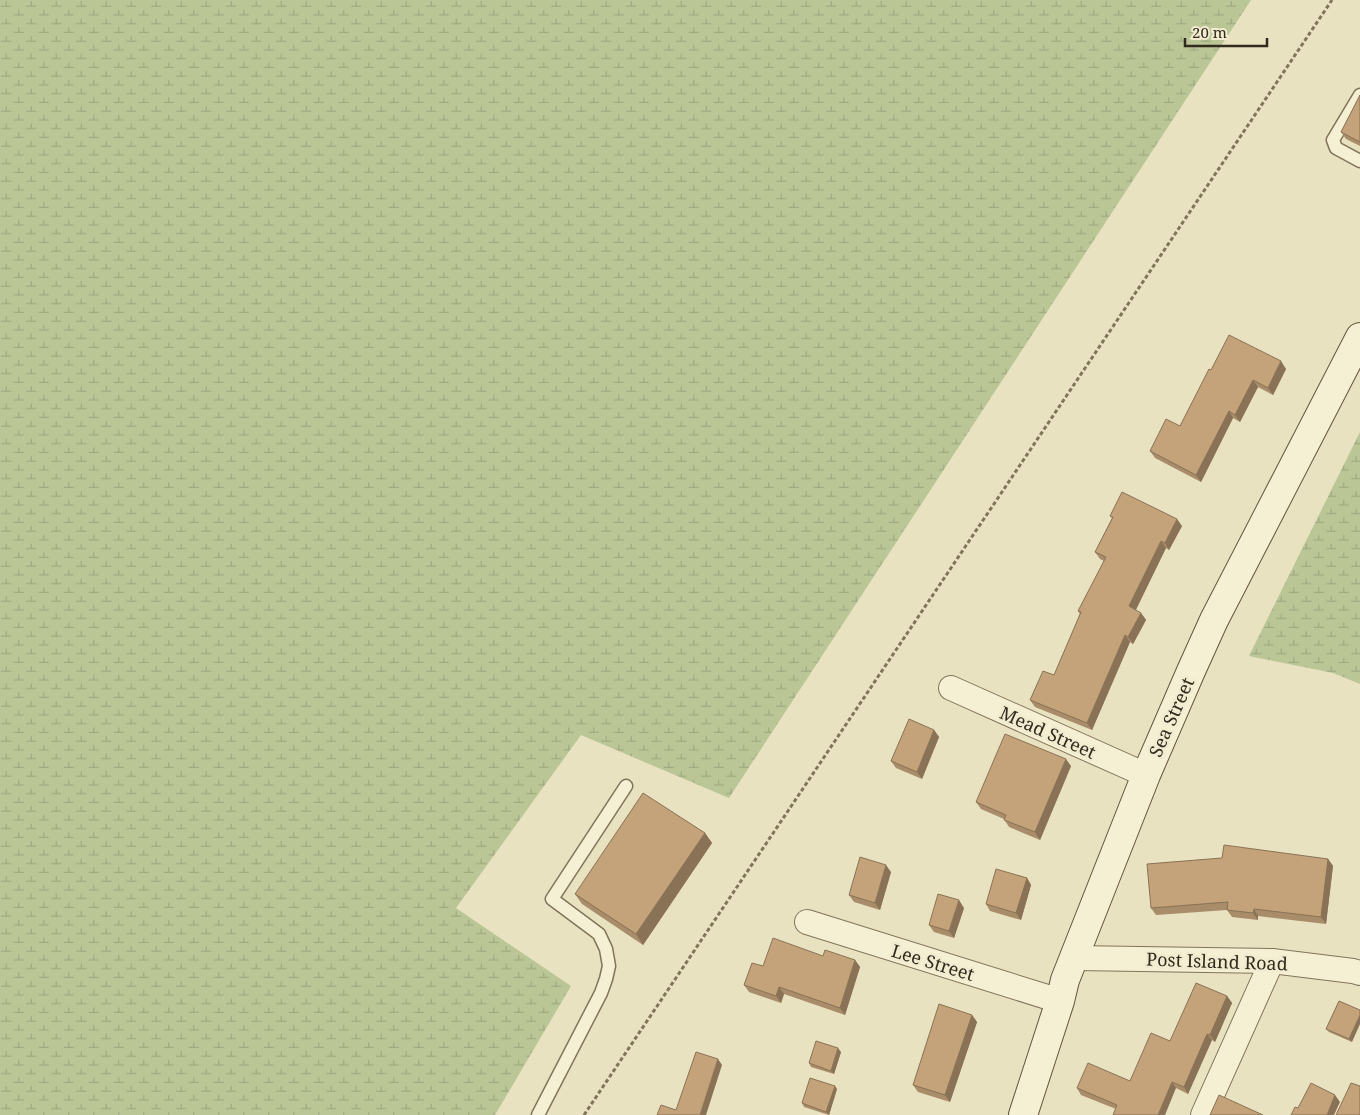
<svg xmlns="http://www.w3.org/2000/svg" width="1360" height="1115" viewBox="0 0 1360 1115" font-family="'Noto Serif',serif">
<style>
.wetland{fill:url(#wetland-marsh)}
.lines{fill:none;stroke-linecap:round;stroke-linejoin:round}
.service-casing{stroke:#81745a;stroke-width:15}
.minor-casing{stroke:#81745a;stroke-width:26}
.secondary-casing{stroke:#62553e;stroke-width:30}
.path{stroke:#81745a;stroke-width:3;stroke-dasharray:4 2.5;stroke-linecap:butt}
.service{stroke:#f5efd3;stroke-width:12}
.minor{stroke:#f5efd3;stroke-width:24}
.secondary{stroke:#f5efd3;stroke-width:28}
.wall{fill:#a98c69}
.shaded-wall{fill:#897255}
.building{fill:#c4a37a;stroke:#897255}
.labels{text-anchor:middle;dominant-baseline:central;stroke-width:5;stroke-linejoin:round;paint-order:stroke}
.street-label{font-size:18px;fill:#322a1d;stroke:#f1ecd0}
</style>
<defs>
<pattern id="wetland-marsh" width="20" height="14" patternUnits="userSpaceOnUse" patternTransform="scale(1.25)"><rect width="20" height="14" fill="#bac696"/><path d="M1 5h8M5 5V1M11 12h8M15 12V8" fill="none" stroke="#a0aa81"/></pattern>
</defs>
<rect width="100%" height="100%" fill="#e9e2c1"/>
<g class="wetland">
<polygon points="0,0 1251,0 729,798 581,735 456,908 571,986 495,1115 0,1115"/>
<polygon points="1360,432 1360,684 1333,673 1249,656"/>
</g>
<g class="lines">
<defs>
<g id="service">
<polyline points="1360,95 1333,140 1336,148 1360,161"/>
<polyline points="538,1115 601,993 606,979 609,966 606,949 599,934 552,899 626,786"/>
</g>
<g id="minor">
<polyline points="951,688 1146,775"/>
<polyline points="807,922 1060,1001"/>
<polyline points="1074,958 1272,961 1353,971 1360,973"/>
<polyline points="1203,1115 1272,961"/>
</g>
<polyline id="secondary" points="1023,1115 1060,1001 1065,980 1146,775 1191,671 1214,620 1360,337"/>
</defs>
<use href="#service" class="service-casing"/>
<use href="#minor" class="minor-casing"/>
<use href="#secondary" class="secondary-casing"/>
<polyline class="path" points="584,1115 1332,0"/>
<use href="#service" class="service"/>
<use href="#minor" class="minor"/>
<use href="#secondary" class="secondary"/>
</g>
<g class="wall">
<polygon points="1360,95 1360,146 1346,139 1341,132"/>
<polygon points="1286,369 1273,395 1258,387 1240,422 1233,418 1201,482 1155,458 1150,451 1180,426 1211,370"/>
<polygon points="1110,516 1182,526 1169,550 1166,548 1135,610 1141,613 1146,620 1133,644 1130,642 1092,730 1035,707 1030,700 1054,675 1080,614 1078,611 1104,561 1100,559 1095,552 1112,518"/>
<polygon points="934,730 939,737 922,779 896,768 891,761"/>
<polygon points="1071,766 1040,840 1009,827 1004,819 981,809 976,802"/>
<polygon points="705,833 712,843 643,945 582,904 575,894"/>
<polygon points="1328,859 1333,866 1326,924 1258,916 1258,920 1232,917 1227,910 1156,915 1151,908"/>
<polygon points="891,872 880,910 854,902 849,895"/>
<polygon points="1027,878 1031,885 1021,920 990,911 986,904"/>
<polygon points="964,908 954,938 934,932 929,925"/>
<polygon points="823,956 855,960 860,967 845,1015 784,994 781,1003 749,992 744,985 763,966"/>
<polygon points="1227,996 1232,1003 1215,1042 1212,1040 1188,1094 1176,1088 1116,1109 1081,1095 1077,1088 1130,1081 1170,1041"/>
<polygon points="1339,1001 1352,1042 1329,1032 1326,1029"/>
<polygon points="972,1015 977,1022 950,1102 918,1092 913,1085"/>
<polygon points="841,1052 834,1074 811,1067 809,1063"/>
<polygon points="837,1089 829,1115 804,1107 802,1103"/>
</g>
<g class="shaded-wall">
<polygon points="1281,361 1286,369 1273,395 1268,388"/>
<polygon points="1253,380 1258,387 1240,422 1235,415"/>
<polygon points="1229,411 1233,418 1201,482 1196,475"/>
<polygon points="1177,519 1182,526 1169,550 1165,543"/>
<polygon points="1161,541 1166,548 1134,614 1129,606"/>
<polygon points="1141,613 1146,620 1133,644 1128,637"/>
<polygon points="1125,635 1130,642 1092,730 1087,723"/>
<polygon points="934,730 939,737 922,779 917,772"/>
<polygon points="1066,759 1071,766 1040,840 1035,832"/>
<polygon points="705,833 712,843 643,945 636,934"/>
<polygon points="1328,859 1333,866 1326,924 1321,917"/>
<polygon points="886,865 891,872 880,910 875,903"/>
<polygon points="1027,878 1031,885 1021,920 1016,913"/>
<polygon points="959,900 964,908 954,938 949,931"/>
<polygon points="1254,909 1258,916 1258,920 1253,913"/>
<polygon points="855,960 860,967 845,1015 840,1008"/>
<polygon points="779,987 784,994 781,1003 776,996"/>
<polygon points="1227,996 1232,1003 1215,1042 1210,1035"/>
<polygon points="972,1015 977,1022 950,1102 945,1095"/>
<polygon points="1360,1015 1360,1024 1352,1042 1349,1039"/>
<polygon points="1207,1034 1212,1040 1188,1094 1184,1087"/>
<polygon points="838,1048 841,1052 834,1074 831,1071"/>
<polygon points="718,1059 722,1065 706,1115 700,1115"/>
<polygon points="1172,1082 1176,1088 1165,1115 1158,1115"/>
<polygon points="835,1086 837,1089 829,1115 826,1112"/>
<polygon points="1335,1095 1340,1102 1334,1115 1327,1115"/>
</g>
<g class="building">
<polygon points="1360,95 1360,142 1341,132"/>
<polygon points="1229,335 1281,361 1268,388 1253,380 1235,415 1229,411 1196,475 1150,451 1166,419 1180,426 1209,369 1211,370"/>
<polygon points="1122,492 1177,519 1165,543 1161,541 1129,606 1141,613 1128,637 1125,635 1087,723 1030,700 1043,671 1054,675 1081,612 1078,611 1106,557 1095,552 1113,517 1110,516"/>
<polygon points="909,719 934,730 917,772 891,761"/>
<polygon points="1005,734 1066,759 1035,832 1004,820 1006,815 976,802"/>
<polygon points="643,793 705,833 636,934 575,894"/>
<polygon points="1224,845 1328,859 1321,917 1254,909 1253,913 1227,910 1228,902 1151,908 1147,864 1222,858"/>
<polygon points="860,857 886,865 875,903 849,895"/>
<polygon points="996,869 1027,878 1016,913 986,904"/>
<polygon points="938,894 959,900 949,931 929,925"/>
<polygon points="773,938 823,956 825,950 855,960 840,1008 779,987 776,996 744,985 752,963 763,966"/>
<polygon points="1196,983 1227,996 1210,1035 1207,1034 1184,1087 1172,1082 1158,1115 1113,1115 1117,1105 1077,1088 1088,1063 1130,1081 1151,1033 1170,1041"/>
<polygon points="1339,1001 1360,1010 1360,1015 1349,1039 1326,1029"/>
<polygon points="939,1004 972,1015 945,1095 913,1085"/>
<polygon points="816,1041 838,1048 831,1071 809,1063"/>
<polygon points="696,1052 718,1059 700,1115 657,1115 661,1105 676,1110"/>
<polygon points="810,1078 835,1086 826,1112 802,1103"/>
<polygon points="1311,1083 1335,1095 1327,1115 1291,1115 1295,1107 1298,1108"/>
<polygon points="1351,1083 1360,1086 1360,1115 1336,1115"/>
<polygon points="1219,1095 1263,1115 1210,1115"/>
</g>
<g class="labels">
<g class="street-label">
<text transform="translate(1171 717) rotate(-66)">Sea Street</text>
<text transform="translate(1048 732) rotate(24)">Mead Street</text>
<text transform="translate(1217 961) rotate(2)">Post Island Road</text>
<text transform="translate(933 962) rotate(17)">Lee Street</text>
</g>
</g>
<path d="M1185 38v8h82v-8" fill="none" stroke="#322a1d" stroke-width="2.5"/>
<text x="1192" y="38" font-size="15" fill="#322a1d" stroke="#f1ecd0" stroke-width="4" paint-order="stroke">20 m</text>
</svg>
